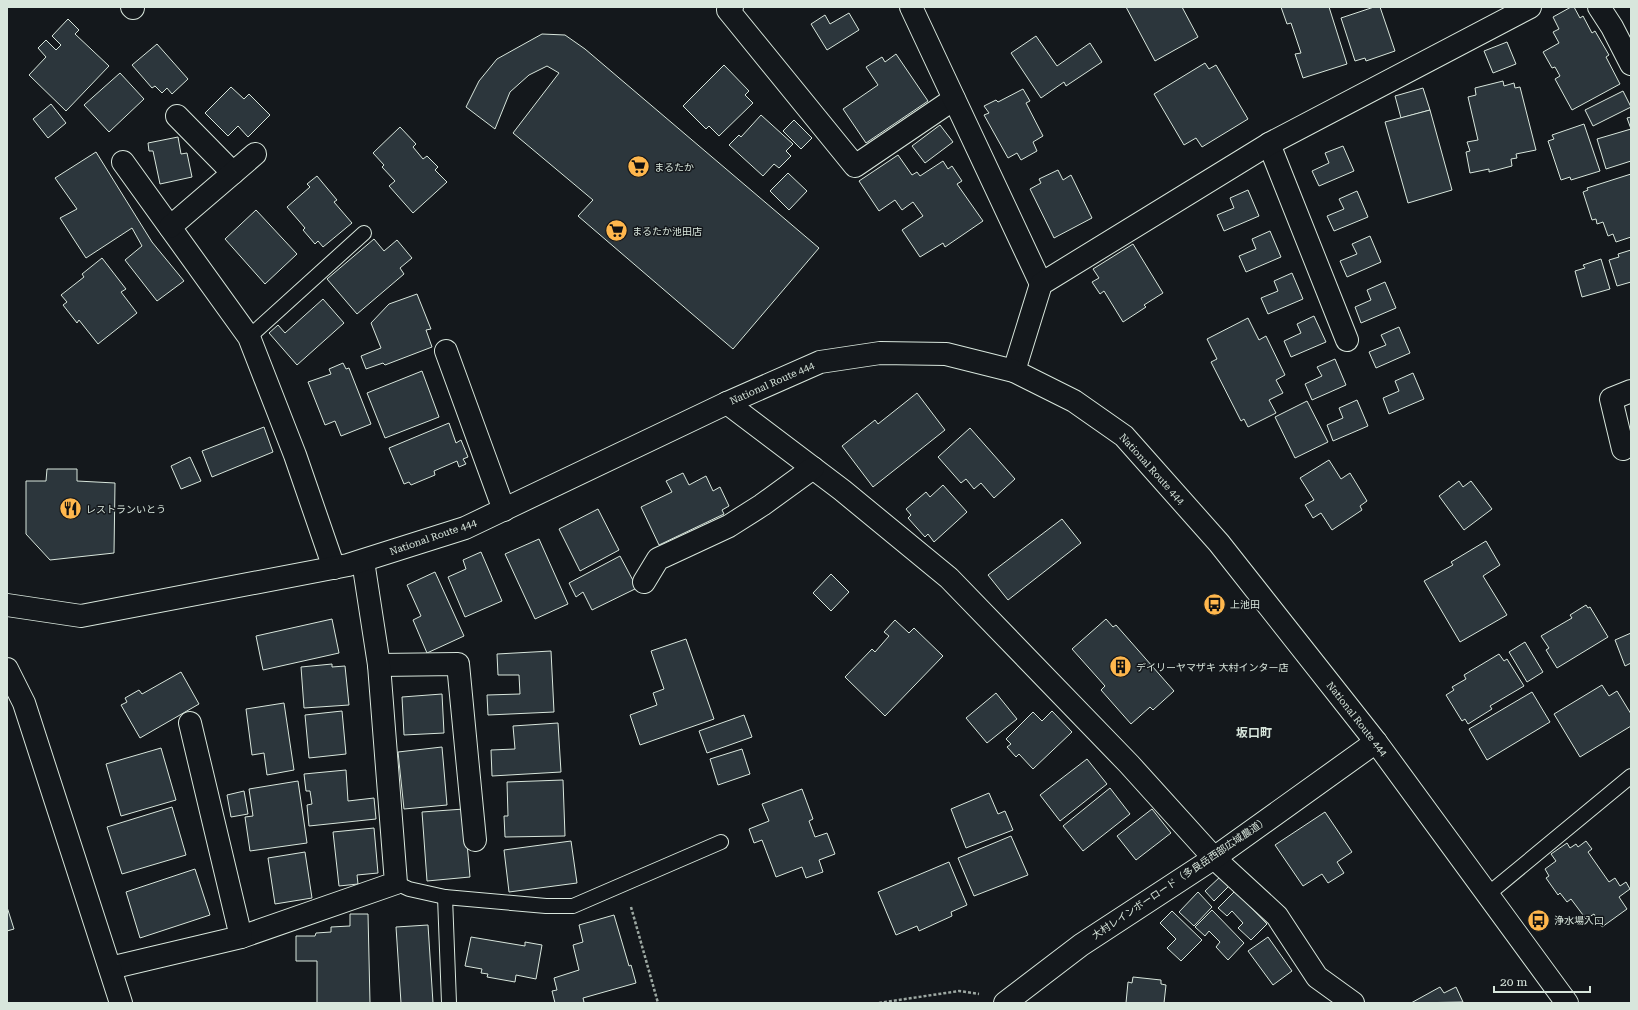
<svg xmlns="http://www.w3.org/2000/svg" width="1638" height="1010" viewBox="0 0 1638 1010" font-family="'Roboto Serif','Noto Sans JP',serif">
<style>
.building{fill:#2c363c;stroke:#d8e6dc}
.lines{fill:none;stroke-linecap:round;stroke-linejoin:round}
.lane-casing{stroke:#d8e6dc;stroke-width:16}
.street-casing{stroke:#d8e6dc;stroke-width:24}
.secondary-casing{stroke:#d8e6dc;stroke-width:24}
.highway-casing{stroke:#d8e6dc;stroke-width:24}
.path{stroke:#9da8a2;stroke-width:2.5;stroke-dasharray:3 2;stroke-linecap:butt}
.lane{stroke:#14181c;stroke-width:14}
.street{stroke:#14181c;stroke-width:22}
.secondary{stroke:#14181c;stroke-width:22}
.highway{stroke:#14181c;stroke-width:22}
.labels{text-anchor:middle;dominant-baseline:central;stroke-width:3;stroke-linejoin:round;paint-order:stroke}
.poi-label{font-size:10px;fill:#d8e6dc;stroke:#14181c;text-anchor:start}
.street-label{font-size:10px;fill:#d8e6dc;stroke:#14181c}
.quarter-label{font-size:12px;font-weight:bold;fill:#d8e6dc;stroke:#14181c}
</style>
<rect width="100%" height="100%" fill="#14181c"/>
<g class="building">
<polygon points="1126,7 1182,7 1198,37 1155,61"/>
<polygon points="1281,7 1329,7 1347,64 1303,78 1295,54 1301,53 1291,23 1287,24"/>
<polygon points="1374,7 1380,7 1395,51 1366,61 1365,58 1355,61 1341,18"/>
<polygon points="1571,7 1574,7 1580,18 1583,16 1592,33 1595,31 1609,55 1606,57 1620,84 1572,110 1555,79 1560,76 1555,67 1552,68 1543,52 1559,43 1553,32 1559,29 1553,17"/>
<polygon points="849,13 859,30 827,50 811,24 825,15 830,24"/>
<polygon points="68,19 79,30 75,34 109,66 66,111 29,75 46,57 38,48 46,40 56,50 61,45 52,36"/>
<polygon points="542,34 565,35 585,49 819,248 733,349 578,216 593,200 513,133 559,73 547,66 529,75 510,92 495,129 466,107 479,81 497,59"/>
<polygon points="1036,36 1057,66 1090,43 1102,62 1066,86 1064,82 1041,98 1011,53"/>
<polygon points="1507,42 1516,64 1493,73 1484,51"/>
<polygon points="157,44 188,79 172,94 167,88 162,93 155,86 152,88 132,65"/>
<polygon points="896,54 928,101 866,143 843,109 878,85 866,67 882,57 885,62"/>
<polygon points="1205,63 1209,69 1216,65 1248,119 1202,147 1196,138 1184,145 1154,94"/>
<polygon points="724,65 749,91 745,95 753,103 719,136 709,126 706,129 683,106"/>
<polygon points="120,73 144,99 109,132 84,105"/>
<polygon points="1503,81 1504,86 1514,83 1515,88 1520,87 1536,150 1516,154 1517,158 1511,159 1512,166 1489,172 1489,169 1470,173 1466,152 1470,151 1467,142 1478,140 1468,97 1476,95 1475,88"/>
<polygon points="231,87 244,99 249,94 270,115 248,137 238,126 228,136 205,113"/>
<polygon points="1423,88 1430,110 1401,118 1395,96"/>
<polygon points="1023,89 1030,101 1026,103 1043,136 1033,142 1037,151 1021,160 1017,153 1008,158 984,115 989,113 984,106 996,100 998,102"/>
<polygon points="1623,91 1631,107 1593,126 1585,110"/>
<polygon points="51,104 66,123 48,138 33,119"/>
<polygon points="1430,110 1452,190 1408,203 1385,122"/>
<polygon points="761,115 793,144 786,151 791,156 779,168 774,164 763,176 729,145 739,135 741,137"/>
<polygon points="1631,117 1631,161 1606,169 1597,139 1631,129 1627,118"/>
<polygon points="794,120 812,138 801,149 783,131"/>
<polygon points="1584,124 1600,171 1571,180 1570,177 1561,180 1548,141 1554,139 1552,135"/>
<polygon points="940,125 953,142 925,163 912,146"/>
<polygon points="400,127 416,144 413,147 423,159 427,156 438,167 435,170 447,182 413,213 389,186 395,181 382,167 384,165 373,153"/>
<polygon points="178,137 181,154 187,153 192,177 160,184 153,151 149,151 148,143"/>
<polygon points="1343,146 1354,171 1319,186 1312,171 1329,163 1325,153"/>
<polygon points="96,152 152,242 184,281 157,301 125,260 142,246 132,228 86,258 60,218 77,209 55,178"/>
<polygon points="898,155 912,175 917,172 920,176 943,161 948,169 952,166 962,181 957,184 983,221 945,247 943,243 920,257 902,230 923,216 913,202 902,210 895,200 879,211 859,181"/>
<polygon points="1058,170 1063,180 1071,175 1092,218 1054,238 1030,189 1041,183 1039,179"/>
<polygon points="788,173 807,191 789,210 770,191"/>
<polygon points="1631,174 1631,237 1616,242 1613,234 1608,236 1603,222 1597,224 1596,219 1592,220 1583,192 1588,190 1587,188"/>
<polygon points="317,176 337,200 334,202 352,223 323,247 318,241 315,244 303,230 305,228 287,207 310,187 307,184"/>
<polygon points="1248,190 1259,216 1224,231 1217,215 1234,208 1230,198"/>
<polygon points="1357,191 1368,217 1334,231 1327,216 1344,209 1339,199"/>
<polygon points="256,210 297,254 265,284 225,239"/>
<polygon points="1270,231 1281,257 1246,272 1239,256 1256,249 1252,239"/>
<polygon points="1370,236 1381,262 1347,277 1340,261 1357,254 1352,244"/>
<polygon points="374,239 384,251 397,240 412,258 400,268 404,274 357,314 327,279"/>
<polygon points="1133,244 1163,293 1144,305 1146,307 1123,322 1104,291 1100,294 1092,282 1099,278 1093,269"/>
<polygon points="1631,250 1631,282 1617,286 1609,260 1619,257 1618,254"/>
<polygon points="102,258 126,289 121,292 137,313 98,344 79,320 77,323 63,305 67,302 61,295 84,277 82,274"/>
<polygon points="1601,259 1610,289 1582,297 1575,271 1585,268 1583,265"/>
<polygon points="1292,273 1303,299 1268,314 1261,298 1278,291 1274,281"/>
<polygon points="1385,282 1396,308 1361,323 1355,307 1371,300 1367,290"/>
<polygon points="417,294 431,329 426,330 432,347 385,365 383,363 366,369 361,356 381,348 371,323 389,304"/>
<polygon points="323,299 344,323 297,365 269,333 278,325 285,333"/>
<polygon points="1314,316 1326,342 1291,357 1284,341 1301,333 1297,324"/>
<polygon points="1248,318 1259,340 1266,336 1285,375 1276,380 1283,393 1269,400 1276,413 1248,427 1244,419 1241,421 1211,362 1217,359 1207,339"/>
<polygon points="1399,327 1410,353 1376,368 1369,352 1386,345 1381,335"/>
<polygon points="1335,359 1346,385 1312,400 1305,384 1322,376 1317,367"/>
<polygon points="343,363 346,369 349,368 371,424 341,436 335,421 325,425 308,382 331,374 329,369"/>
<polygon points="422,371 439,417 385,438 367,393"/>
<polygon points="1413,373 1424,399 1389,414 1383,398 1399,391 1395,381"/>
<polygon points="917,393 945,430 873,487 842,446 875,420 878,424"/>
<polygon points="1357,400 1368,426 1333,441 1327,425 1343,418 1339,408"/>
<polygon points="1307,401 1328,442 1295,458 1275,417"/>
<polygon points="449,423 456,443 461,440 468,457 463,459 466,464 459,467 457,461 434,471 435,475 411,485 409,482 404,484 389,448"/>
<polygon points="264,427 273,452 212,477 202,451"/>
<polygon points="970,428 1015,479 994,498 981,483 974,489 966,479 961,483 938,457"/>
<polygon points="190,457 201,481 181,489 171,466"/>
<polygon points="1329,460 1341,479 1350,473 1367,501 1360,506 1362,510 1332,530 1321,513 1313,518 1305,505 1314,500 1300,478"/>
<polygon points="47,469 77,469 77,481 115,483 114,553 50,560 26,534 26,481 46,481"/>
<polygon points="683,473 689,485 706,476 713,491 720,487 729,506 722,510 724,514 659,545 641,507 672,492 666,481"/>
<polygon points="1459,481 1463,487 1471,481 1492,509 1464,530 1439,496"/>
<polygon points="943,485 967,512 934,542 928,534 925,537 908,518 911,515 906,509 926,492 930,497"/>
<polygon points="598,509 619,550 580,571 559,529"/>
<polygon points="1062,519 1081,543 1008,600 988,575"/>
<polygon points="539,539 568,604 535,619 505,554"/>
<polygon points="1486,541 1500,565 1483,576 1507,615 1460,642 1424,581 1453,565 1451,562"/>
<polygon points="481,552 502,601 465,617 448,577 466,569 463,560"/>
<polygon points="620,556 637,588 592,610 583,592 576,597 569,583"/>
<polygon points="435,572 464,636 427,653 413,620 421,616 407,585"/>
<polygon points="831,574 849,592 831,611 813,593"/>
<polygon points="1586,605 1588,608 1590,607 1608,637 1557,668 1546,650 1549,648 1541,636 1572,618 1570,615"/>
<polygon points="332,619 339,653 263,670 256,636"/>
<polygon points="1106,619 1113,627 1116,625 1174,691 1153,710 1150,707 1131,724 1101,690 1105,686 1072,649"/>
<polygon points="895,620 909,633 914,628 943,656 885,716 845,677 872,649 875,652 889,636 884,632"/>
<polygon points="1631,633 1631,663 1625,666 1615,640"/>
<polygon points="686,639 714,719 640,745 630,715 657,705 653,693 664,689 651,651"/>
<polygon points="1525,642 1543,672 1527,682 1509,652"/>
<polygon points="551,651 554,712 488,715 487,695 520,694 519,675 498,675 497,654"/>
<polygon points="1499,654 1504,661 1507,659 1524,686 1490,706 1492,709 1468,724 1465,719 1462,721 1446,695 1454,690 1452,687 1466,679 1464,675"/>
<polygon points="332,664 332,667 345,666 349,705 304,708 301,667"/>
<polygon points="181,672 199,704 140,738 121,705 127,702 125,698 139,690 142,694"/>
<polygon points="1602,685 1609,696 1617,691 1631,714 1631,726 1580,757 1554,714"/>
<polygon points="1532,692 1550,722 1487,760 1469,729"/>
<polygon points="996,693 1017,719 987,743 966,718"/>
<polygon points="442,694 444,733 404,735 402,697"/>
<polygon points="284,703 294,770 267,775 264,753 252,755 246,709"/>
<polygon points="342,711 346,754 309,758 305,715"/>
<polygon points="1052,711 1072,732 1033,769 1019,754 1016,757 1007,747 1011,744 1006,739 1033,712 1042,721"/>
<polygon points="744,715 752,737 707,753 699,731"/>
<polygon points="558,723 561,772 492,776 491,750 515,749 513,726"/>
<polygon points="442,747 447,805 404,809 398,752"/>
<polygon points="161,748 176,800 121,816 106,764"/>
<polygon points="742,749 750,774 718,785 710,759"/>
<polygon points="1087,759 1107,784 1060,821 1040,795"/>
<polygon points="346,770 348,801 374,798 376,819 309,826 307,805 312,804 310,791 306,791 304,774"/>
<polygon points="563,780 565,836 505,837 504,816 508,816 507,782"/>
<polygon points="298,781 307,843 250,851 245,817 253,816 249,789"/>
<polygon points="1110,788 1130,814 1083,851 1063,826"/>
<polygon points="802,789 813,819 809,821 815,837 827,833 835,854 819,860 823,872 806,878 802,867 776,877 762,840 754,843 749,829 769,821 762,804"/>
<polygon points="244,791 248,814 231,817 227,795"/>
<polygon points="989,793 998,814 1005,811 1013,830 966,848 951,809"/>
<polygon points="172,807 186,855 122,874 107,827"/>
<polygon points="464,809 470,877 427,881 422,812"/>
<polygon points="1152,809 1171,833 1136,860 1117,836"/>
<polygon points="1325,812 1352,852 1337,862 1344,873 1328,883 1322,874 1303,886 1275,845"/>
<polygon points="374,828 378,873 357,875 358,884 339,886 333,832"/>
<polygon points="1011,836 1028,875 974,896 958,858"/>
<polygon points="571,841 577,883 509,892 504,850"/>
<polygon points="1586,841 1592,849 1588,852 1609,882 1615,878 1620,886 1626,882 1630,889 1619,897 1627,909 1602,927 1594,914 1586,919 1571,899 1567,902 1560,893 1558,895 1546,878 1549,876 1545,869 1556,861 1551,854 1567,843 1570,848 1576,844 1578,847"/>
<polygon points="305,852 312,898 275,904 268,858"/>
<polygon points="949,862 967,905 951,912 952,916 919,931 917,926 896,935 878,892"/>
<polygon points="195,869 210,915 140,938 126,892"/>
<polygon points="1221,876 1230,885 1214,901 1205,891"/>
<polygon points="1235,891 1267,924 1251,940 1238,928 1243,923 1232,911 1227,916 1218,908"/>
<polygon points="1198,892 1212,907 1194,926 1179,912"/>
<polygon points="7,907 14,929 7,931"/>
<polygon points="1212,910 1244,943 1228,960 1216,947 1220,942 1209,931 1205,936 1195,927"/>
<polygon points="1172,911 1202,940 1181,961 1167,948 1176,939 1160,923"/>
<polygon points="350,914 368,914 370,1003 317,1003 317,961 296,961 296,936 315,936 316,933 331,932 331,927 350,926"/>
<polygon points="614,915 629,966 631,965 636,983 583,998 584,1002 581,1003 555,1003 552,991 557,990 554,978 579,970 573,945 583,942 579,925"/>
<polygon points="428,925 433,1003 401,1003 396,927"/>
<polygon points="471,937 525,946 525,942 542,945 536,979 516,975 515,982 487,977 488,974 481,973 482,969 465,966"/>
<polygon points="1268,937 1292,971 1273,985 1248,951"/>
<polygon points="1133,977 1161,980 1161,984 1166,985 1164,1003 1126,1003 1128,982 1132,983"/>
<polygon points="1440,987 1444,993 1456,987 1463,1002 1411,1003"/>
</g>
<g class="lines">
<defs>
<g id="lane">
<polyline points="249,337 364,233"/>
<polyline points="396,883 409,889 445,897 546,906 573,906 721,842"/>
<polyline points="1487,895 1631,776"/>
<polyline points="445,897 449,1003"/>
</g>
<g id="street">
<polyline points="132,7 133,8"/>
<polyline points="732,7 728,10 855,166 954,99"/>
<polyline points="911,7 1041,284"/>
<polyline points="1599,7 1612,27 1631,64"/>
<polyline points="177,116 233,173"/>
<polyline points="1269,144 1347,340"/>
<polyline points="123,162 249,337 295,455 334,568"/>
<polyline points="170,227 255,154"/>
<polyline points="446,351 504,510"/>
<polyline points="1014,371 1041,284 1269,144 1530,7"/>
<polyline points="727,403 842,490 949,578 1129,764 1214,858 1277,916 1317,977 1353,1003"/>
<polyline points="1623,449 1611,399 1631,391"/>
<polyline points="644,582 658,559 729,526 762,505 813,468"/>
<polyline points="379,665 458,664 475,840"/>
<polyline points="241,937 396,883 379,665 363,561"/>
<polyline points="110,968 241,937 190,723"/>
</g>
<g id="secondary">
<polyline points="7,669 24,703 121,1003"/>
<polyline points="1005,1003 1081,945 1214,858 1376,742"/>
</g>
<polyline id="highway" points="7,605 81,616 348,565 465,528 727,403 820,362 880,353 946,354 1014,371 1074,401 1124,436 1219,543 1376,742 1567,1003"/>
</defs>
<use href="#lane" class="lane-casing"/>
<use href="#street" class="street-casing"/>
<use href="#secondary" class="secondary-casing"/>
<use href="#highway" class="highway-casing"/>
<g class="path">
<polyline points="631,907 658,1003"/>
<polyline points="879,1003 959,991 979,994"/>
</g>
<use href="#lane" class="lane"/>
<use href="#street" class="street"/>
<use href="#secondary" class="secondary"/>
<use href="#highway" class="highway"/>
</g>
<defs>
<symbol id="supermarket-disc" viewBox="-11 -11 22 22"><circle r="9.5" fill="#ffb74d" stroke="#14181c"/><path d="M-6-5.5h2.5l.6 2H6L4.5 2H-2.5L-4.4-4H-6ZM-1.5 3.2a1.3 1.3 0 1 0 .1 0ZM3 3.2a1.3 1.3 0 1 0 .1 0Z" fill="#111"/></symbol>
<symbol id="restaurant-disc" viewBox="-11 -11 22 22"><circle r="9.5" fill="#ffb74d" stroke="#14181c"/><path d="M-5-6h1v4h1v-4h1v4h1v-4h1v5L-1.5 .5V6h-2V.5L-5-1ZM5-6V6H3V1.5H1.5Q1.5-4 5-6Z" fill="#111"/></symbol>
<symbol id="bus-disc" viewBox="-11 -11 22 22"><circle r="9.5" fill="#ffb74d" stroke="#14181c"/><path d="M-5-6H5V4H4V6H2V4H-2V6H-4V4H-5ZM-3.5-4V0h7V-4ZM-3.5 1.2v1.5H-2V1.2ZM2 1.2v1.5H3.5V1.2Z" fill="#111"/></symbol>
<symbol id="building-disc" viewBox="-11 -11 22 22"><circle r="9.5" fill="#ffb74d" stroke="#14181c"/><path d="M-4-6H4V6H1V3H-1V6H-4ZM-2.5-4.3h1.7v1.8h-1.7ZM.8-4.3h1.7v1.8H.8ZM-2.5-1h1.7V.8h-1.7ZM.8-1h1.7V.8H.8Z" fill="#111"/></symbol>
</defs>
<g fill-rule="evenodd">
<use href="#supermarket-disc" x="626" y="154" width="25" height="25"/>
<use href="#supermarket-disc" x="604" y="218" width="25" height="25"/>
<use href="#restaurant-disc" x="58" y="496" width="25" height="25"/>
<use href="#bus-disc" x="1202" y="592" width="25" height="25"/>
<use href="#building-disc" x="1108" y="654" width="25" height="25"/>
<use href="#bus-disc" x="1526" y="908" width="25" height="25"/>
</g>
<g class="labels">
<g class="poi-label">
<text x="654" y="167">まるたか</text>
<text x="632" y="231">まるたか池田店</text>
<text x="86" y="509">レストランいとう</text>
<text x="1230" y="604">上池田</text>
<text x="1136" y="667">デイリーヤマザキ 大村インター店</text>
<text x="1554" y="920">浄水場入口</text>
</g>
<g class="street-label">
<text transform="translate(772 383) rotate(-24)">National Route 444</text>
<text transform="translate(1152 469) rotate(48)">National Route 444</text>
<text transform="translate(433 537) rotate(-19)">National Route 444</text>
<text transform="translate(1357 719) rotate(52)">National Route 444</text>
<text transform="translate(1180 878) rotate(-34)">大村レインボーロード（多良岳西部広域農道）</text>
</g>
<g class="quarter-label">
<text x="1254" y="733">坂口町</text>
</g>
</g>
<rect width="1638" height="1010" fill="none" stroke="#d8e6dc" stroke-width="16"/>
<path d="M1494 986v6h96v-6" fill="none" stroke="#d8e6dc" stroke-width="2"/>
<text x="1500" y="986" font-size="12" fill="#d8e6dc" stroke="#14181c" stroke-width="3" paint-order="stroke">20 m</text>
</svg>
